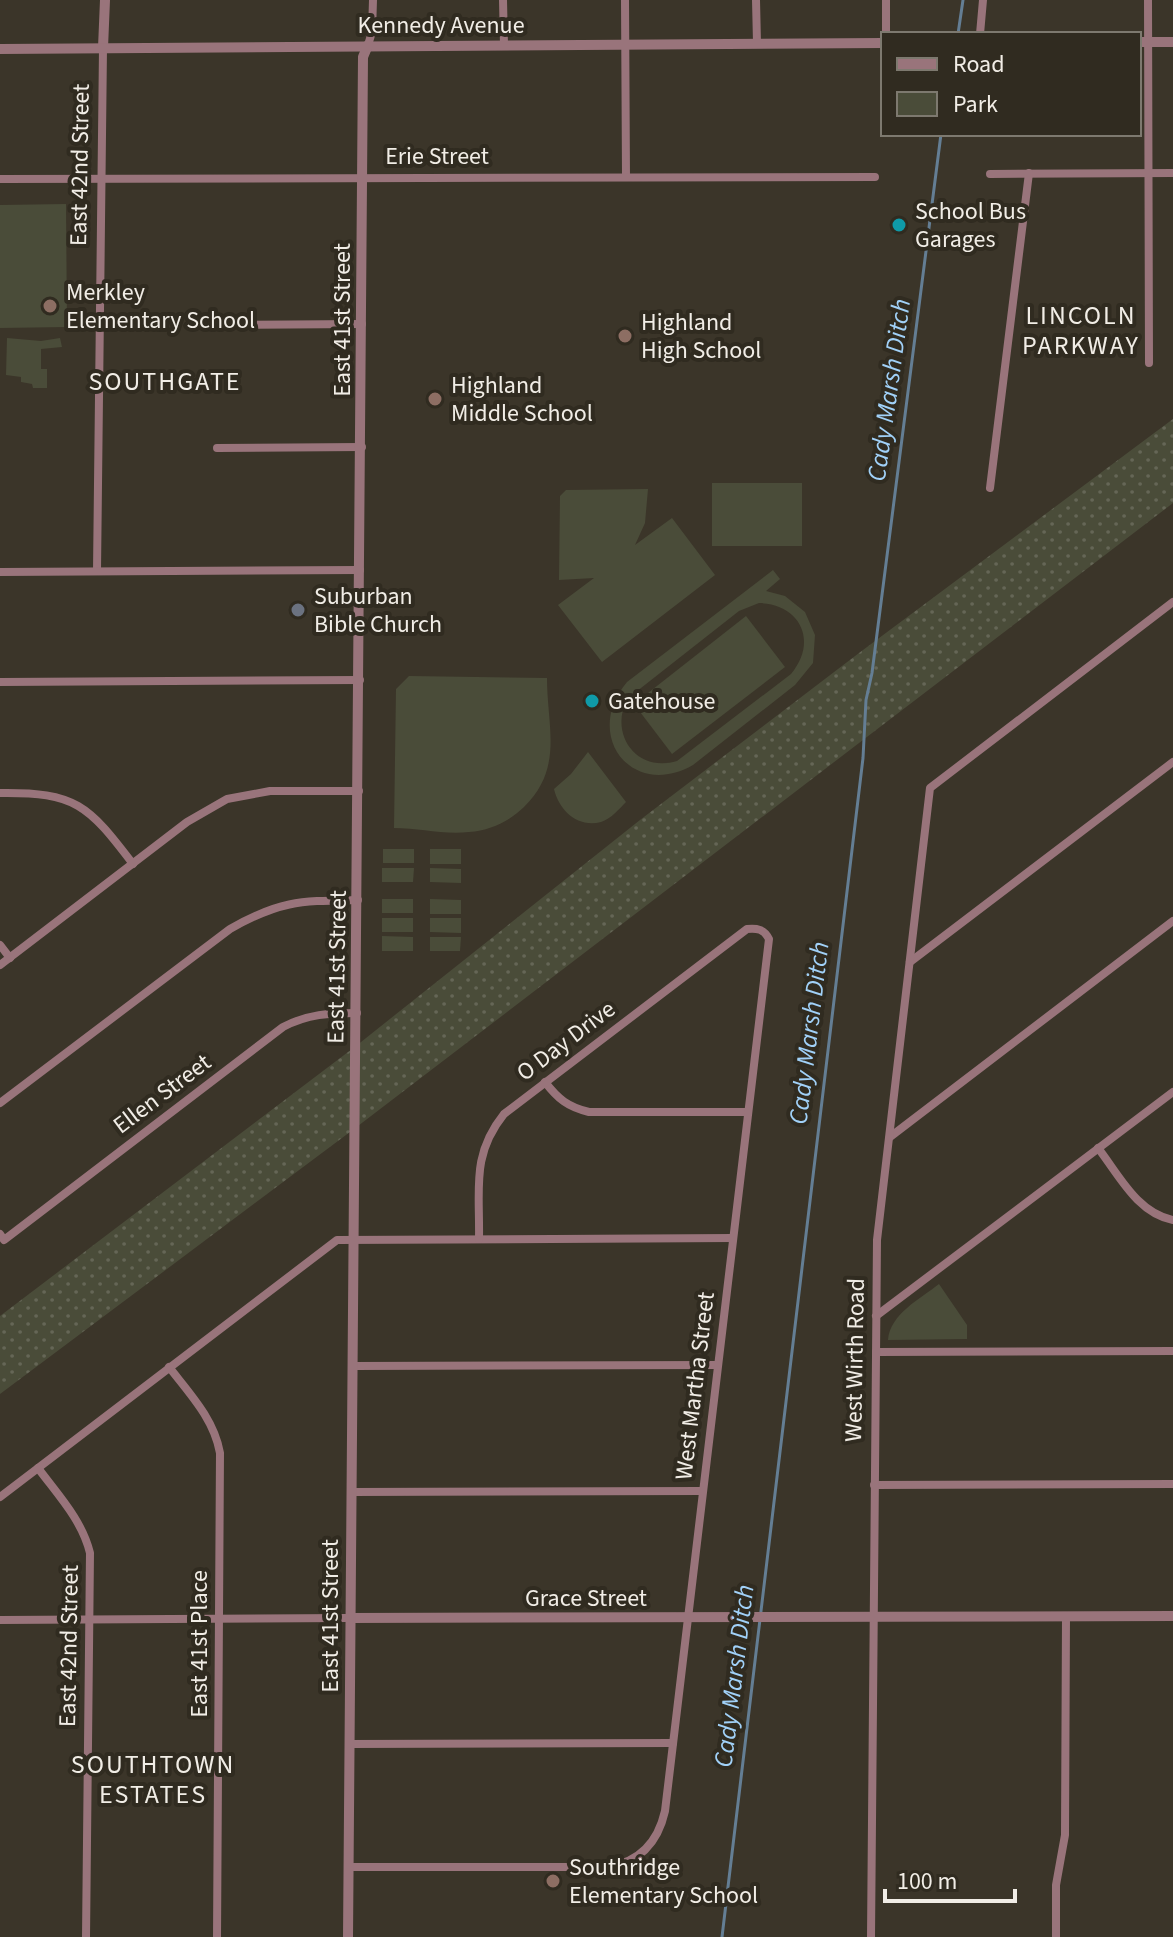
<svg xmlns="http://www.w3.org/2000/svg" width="1173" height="1937" viewBox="0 0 1173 1937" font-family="'Source Sans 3',sans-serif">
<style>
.grass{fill:url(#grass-dots)}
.park{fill:#4a4c39;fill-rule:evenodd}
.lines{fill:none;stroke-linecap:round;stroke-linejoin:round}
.stream{stroke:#647e94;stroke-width:3}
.minor{stroke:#99747b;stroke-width:8}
.tertiary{stroke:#99747b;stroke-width:10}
.culture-dot{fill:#0f9aa8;stroke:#302b20;stroke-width:3}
.education-dot{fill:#8d6e63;stroke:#302b20;stroke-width:3}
.worship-dot{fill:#6b7280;stroke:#302b20;stroke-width:3}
.labels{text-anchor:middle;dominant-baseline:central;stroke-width:8;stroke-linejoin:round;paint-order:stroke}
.street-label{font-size:24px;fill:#f1ede6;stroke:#302b20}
.poi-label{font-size:24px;fill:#f1ede6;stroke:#302b20;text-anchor:start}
.neighbourhood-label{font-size:26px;letter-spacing:2px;fill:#f1ede6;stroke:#302b20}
.water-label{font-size:26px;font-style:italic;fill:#a1d1f8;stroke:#302b20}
</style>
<defs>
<pattern id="grass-dots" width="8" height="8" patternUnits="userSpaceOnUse" patternTransform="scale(2)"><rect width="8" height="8" fill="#4a4c39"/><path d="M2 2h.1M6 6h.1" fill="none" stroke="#656656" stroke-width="1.8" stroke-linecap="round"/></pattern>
</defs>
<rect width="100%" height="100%" fill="#3b3529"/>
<polygon class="grass" points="1173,419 1173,503 354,1129 0,1394 0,1316 356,1046 640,820 859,653"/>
<g class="park">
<polygon points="66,204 67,327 0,328 0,205"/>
<polygon points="7,338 41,341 60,338 62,347 41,349 41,369 47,369 47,388 33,388 32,384 21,382 21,377 6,375"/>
<rect x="712" y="483" width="90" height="63"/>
<polygon points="648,489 645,523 635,545 672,518 715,575 602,662 558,605 594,578 559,580 560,496 566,490"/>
<path d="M773,570l7,9 -14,12 19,5 20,16 10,23 -2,28 -18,22 -102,80c-61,35 -111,-30 -66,-83zM759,603c42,1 59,39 32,71l-114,87c-40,12 -68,-26 -50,-62l112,-88z"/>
<polygon points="746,616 785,667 672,754 634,704"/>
<path d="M409,676l138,2c0,48 17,90 -23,129 -16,15 -33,23 -55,25 -25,3 -50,-4 -75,-4l2,-139z"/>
<path d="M588,752l38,50c-7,7 -15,17 -25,20 -24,6 -42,-12 -47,-33l17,-15z"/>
<rect x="383" y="849" width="31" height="14"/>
<rect x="430" y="849" width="31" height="15"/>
<polygon points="382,868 414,868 413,882 382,882"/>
<polygon points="430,868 461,869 461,883 430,882"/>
<rect x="382" y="899" width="31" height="14"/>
<polygon points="430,899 461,900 461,914 430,914"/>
<rect x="382" y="918" width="31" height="14"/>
<polygon points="430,918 461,918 461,933 430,932"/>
<polygon points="382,936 413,937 413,951 382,951"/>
<polygon points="430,937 461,937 460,951 430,951"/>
<path d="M939,1284l28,41v14l-79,1c2,-26 32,-41 51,-56z"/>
</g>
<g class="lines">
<g class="stream">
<polyline points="958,34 963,0"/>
<polyline points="722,1937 863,758 866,700 872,673 941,134"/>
</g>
<g class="minor">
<polyline points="503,0 504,45"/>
<polyline points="625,0 626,177"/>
<polyline points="756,0 757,43"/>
<polyline points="886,0 886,34"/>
<polyline points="1148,0 1149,363"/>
<polyline points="980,34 983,0"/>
<polyline points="368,45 372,32 373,0"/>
<polyline points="990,174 1173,173"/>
<polyline points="0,179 875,177"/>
<polyline points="219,325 362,324"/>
<polyline points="217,448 362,447"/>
<polyline points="990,488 1029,173"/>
<polyline points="97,571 103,48"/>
<polyline points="0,572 360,570"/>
<polyline points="0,682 360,680"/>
<path d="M0,793c76,-1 88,12 133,71"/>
<polyline points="0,945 10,958"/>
<polyline points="910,962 1173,762"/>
<polyline points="0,965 187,822 227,799 270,791 359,791"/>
<path d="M545,1082c13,17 23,25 44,30h159"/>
<path d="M0,1103l230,-174c51,-29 71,-28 128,-29"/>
<polyline points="890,1137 1173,921"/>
<path d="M1098,1148c21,27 39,65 75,72"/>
<path d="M0,1234l4,6 279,-213c25,-13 46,-14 74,-14"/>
<polyline points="876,1316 1173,1092"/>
<polyline points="876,1352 1173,1351"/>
<polyline points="353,1366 717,1365"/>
<path d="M169,1367c21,27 45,52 51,86l-3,484"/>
<path d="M38,1468c20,27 44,52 52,85l-4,384"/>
<polyline points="874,1485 1173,1484"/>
<polyline points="351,1492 702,1491"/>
<polyline points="0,1497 337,1240 733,1238"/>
<polyline points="0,1620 349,1618"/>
<polyline points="349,1744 673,1743"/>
<path d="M348,1867h260c32,-5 50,-25 57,-56l104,-872c-5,-10 -12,-11 -22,-10l-243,185c-33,41 -24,75 -25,125"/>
<polyline points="871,1937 877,1240 930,788 1173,602"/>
<polyline points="1056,1937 1056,1885 1065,1835 1066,1616"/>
</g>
<g class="tertiary">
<polyline points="1139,42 1173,42"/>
<polyline points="103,48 105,0"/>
<polyline points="0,49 883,43"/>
<polyline points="349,1618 1173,1616"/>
<polyline points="348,1937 363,57 368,45"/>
</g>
</g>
<g class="culture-dot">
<circle cx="899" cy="225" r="8"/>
<circle cx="592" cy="701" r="8"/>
</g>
<g class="education-dot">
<circle cx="50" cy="306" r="8"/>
<circle cx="625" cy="336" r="8"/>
<circle cx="435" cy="399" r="8"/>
<circle cx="553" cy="1881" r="8"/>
</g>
<circle class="worship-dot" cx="298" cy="610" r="8"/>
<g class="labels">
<g class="street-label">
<text x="441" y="25">Kennedy Avenue</text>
<text x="437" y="156">Erie Street</text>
<text transform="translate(80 165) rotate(-89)">East 42nd Street</text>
<text transform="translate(342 320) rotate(-90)">East 41st Street</text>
<text transform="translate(337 967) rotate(-89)">East 41st Street</text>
<text transform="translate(566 1041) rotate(-37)">O Day Drive</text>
<text transform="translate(162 1094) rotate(-37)">Ellen Street</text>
<text transform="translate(855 1360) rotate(-89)">West Wirth Road</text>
<text transform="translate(695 1386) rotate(-83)">West Martha Street</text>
<text x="586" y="1598">Grace Street</text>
<text transform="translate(330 1616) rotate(-90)">East 41st Street</text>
<text transform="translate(199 1644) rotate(-90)">East 41st Place</text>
<text transform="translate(69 1646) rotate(-89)">East 42nd Street</text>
</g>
<g class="poi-label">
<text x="915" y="211">School Bus<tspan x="915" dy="28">Garages</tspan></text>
<text x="66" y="292">Merkley<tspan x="66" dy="28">Elementary School</tspan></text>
<text x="641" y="322">Highland<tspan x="641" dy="28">High School</tspan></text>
<text x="451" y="385">Highland<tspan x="451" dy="28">Middle School</tspan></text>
<text x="314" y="596">Suburban<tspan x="314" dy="28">Bible Church</tspan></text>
<text x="608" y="701">Gatehouse</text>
<text x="569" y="1867">Southridge<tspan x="569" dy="28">Elementary School</tspan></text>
</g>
<g class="neighbourhood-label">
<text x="1081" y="315">LINCOLN<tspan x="1081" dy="30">PARKWAY</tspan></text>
<text x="165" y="381">SOUTHGATE</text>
<text x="153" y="1764">SOUTHTOWN<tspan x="153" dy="30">ESTATES</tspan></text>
</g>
<g class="water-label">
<text transform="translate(889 390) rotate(-82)">Cady Marsh Ditch</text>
<text transform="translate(809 1033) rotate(-83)">Cady Marsh Ditch</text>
<text transform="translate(734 1676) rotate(-83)">Cady Marsh Ditch</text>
</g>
</g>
<rect x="881" y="32" width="260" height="104" fill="#302b20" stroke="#7d796f" stroke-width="2"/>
<rect x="897" y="58" width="40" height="12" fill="#99747b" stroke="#7d796f" stroke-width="2"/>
<text x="953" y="72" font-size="24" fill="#f1ede6">Road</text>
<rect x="897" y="92" width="40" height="24" fill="#4a4c39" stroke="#7d796f" stroke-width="2"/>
<text x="953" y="112" font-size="24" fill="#f1ede6">Park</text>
<path d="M885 1889v12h130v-12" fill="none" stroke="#f1ede6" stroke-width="4"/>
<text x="897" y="1889" font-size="24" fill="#f1ede6" stroke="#302b20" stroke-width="6" paint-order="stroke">100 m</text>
</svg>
